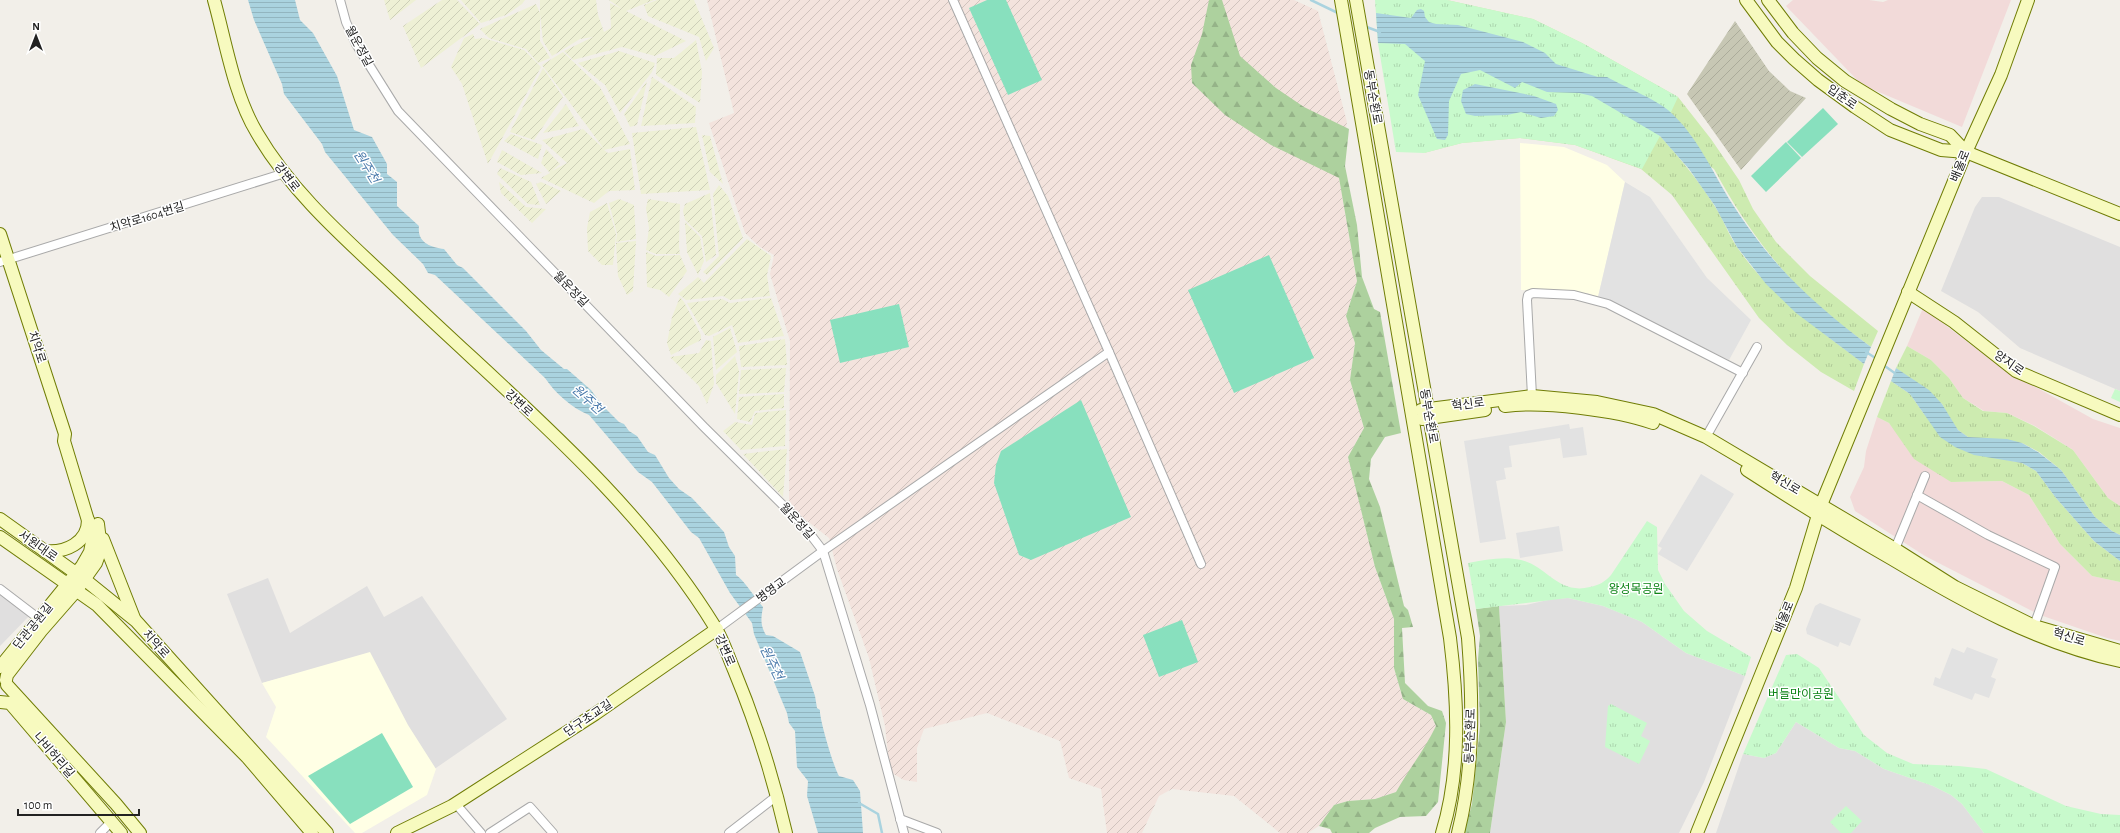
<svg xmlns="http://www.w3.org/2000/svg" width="2120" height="833" viewBox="0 0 2120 833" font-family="'Alegreya Sans','Noto Sans KR',sans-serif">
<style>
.residential{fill:#e0dfdf}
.commercial{fill:#f2dad9}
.education{fill:#ffffe5}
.military{fill:url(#military-furrows)}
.construction{fill:url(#construction-furrows)}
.farmland{fill:url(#farmland-furrows)}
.grass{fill:url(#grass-tufts)}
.forest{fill:url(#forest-firs)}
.park{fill:url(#park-tufts)}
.pitch{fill:#88e0be}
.parking{fill:#e2e2e2}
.water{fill:url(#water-rules)}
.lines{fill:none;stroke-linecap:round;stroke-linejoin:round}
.stream{stroke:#aad3df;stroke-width:2.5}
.street-casing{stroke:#a9a9a9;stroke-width:10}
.secondary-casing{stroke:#707d05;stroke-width:14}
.street{stroke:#fff;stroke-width:8}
.secondary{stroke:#f7fabf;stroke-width:12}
.labels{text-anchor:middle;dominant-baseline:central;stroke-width:3;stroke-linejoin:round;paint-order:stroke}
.street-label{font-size:12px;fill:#222;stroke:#fff}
.park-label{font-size:12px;fill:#0c8416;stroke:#fff}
.water-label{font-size:13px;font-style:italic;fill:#4a7aab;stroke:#fff}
</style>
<defs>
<pattern id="military-furrows" width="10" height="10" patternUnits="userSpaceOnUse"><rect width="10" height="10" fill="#f3e3dd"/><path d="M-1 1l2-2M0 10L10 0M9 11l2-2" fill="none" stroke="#d0c2bd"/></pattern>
<pattern id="construction-furrows" width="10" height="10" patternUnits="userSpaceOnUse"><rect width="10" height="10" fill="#c7c7b4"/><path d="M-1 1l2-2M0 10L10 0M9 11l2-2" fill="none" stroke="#abab9a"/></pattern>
<pattern id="farmland-furrows" width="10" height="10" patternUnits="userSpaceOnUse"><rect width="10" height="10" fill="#eef0d5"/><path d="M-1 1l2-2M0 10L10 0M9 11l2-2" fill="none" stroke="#ccceb7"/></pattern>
<pattern id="grass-tufts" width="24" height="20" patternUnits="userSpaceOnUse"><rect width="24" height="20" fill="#cdebb0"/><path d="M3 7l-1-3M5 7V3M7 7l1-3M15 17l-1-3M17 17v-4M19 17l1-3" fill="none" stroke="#b0c997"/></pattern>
<pattern id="forest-firs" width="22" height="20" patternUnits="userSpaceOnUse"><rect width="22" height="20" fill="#add19e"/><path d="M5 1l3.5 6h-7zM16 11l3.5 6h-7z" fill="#95b388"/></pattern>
<pattern id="park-tufts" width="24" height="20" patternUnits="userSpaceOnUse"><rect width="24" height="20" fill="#c8facc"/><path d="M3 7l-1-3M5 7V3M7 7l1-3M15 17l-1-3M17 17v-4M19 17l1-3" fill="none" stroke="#acd6af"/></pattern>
<pattern id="water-rules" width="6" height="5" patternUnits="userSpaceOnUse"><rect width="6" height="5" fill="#aad3df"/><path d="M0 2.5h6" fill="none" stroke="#92b5bf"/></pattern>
</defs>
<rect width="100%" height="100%" fill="#f2efe9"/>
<g class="residential">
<polygon points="1982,197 1999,197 2120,247 2120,391 2020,348 1978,312 1941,291 1975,207"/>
<polygon points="268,578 290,633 367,586 384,617 422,596 507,719 433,770 299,673 262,683 227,594"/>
<polygon points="0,592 31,614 0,646"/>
<polygon points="1568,598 1603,606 1623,614 1642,622 1686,653 1745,676 1704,782 1679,833 1490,833 1506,722 1499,606 1526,605 1552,599"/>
<polygon points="1796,722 1839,748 1855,751 1884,769 1933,786 1951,795 1962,804 1984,833 1716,833 1743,754 1764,758 1776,753"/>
</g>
<g class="commercial">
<polygon points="1793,0 1869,0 1883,2 1888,0 2011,0 1962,127 1862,85 1786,6"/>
<polygon points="1923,308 2003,369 2093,419 2120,428 2120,506 2108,498 2073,450 2035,426 2007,413 1984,411 1963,398 1949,378 1931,360 1907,346"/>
<polygon points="1877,417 1889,423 1899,435 1951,482 2002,481 2029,495 2060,544 2092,576 2120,582 2120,641 2107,638 2040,615 1925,556 1855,511 1850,497 1864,467 1866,451"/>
</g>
<g class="education">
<polygon points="1520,143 1564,147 1607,165 1625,182 1598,297 1587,293 1521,290"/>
<polygon points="370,652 408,725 436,769 427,795 362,833 355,833 266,737 276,707 262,683"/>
</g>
<polygon class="military" points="707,0 1294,0 1318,11 1347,122 1339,178 1357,281 1346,316 1355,343 1350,380 1364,428 1348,457 1375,567 1394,619 1394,668 1403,699 1431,715 1436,726 1426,747 1396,792 1375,799 1348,801 1334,805 1319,826 1308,833 1280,833 1234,796 1172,789 1159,796 1142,833 1107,833 1101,789 1069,778 1060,741 987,713 924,729 917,748 917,782 904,780 890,772 885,726 869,658 837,569 829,538 797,513 789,500 790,341 770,274 774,255 760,247 745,233 709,123 734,113"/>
<polygon class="construction" points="1735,21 1769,71 1790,91 1806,98 1741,170 1687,94"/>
<g class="farmland">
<polygon points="384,0 416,0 390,20"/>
<polygon points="442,0 457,0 480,24 421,68 403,26"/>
<polygon points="461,0 525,0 522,4 506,15 481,23"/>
<polygon points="540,0 596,0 598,15 604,32 611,28 610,3 622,9 609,0 654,0 626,11 686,41 655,56 622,47 573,60 564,51 593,37 580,39 552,56 543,41 540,14 540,41 550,58 538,63 526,49 489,38 480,29 536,4 540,13"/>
<polygon points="657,0 694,0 714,48 706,61 699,37 648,16 644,5"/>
<polygon points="473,34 475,39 483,38 524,50 541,67 488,164 462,84 451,67 464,38"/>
<polygon points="696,40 702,72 700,103 656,75 657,58 674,58"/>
<polygon points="619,51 655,63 652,72 620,113 605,85 578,63"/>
<polygon points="563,52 600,87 630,144 604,150 608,153 630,149 635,190 609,191 594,203 541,178 550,173 541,163 546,149 560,164 552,171 567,163 542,140 583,129 604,149 542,65"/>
<polygon points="543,68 563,97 534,140 510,132"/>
<polygon points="652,77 696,107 695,123 641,126"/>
<polygon points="647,81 637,125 630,127 624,114"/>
<polygon points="566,104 579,126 543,133"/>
<polygon points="696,127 710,190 641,194 632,133"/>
<polygon points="511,134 542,145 538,159 504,141"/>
<polygon points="702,135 710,136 723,184 710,172"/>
<polygon points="502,150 542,173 521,175 497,162"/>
<polygon points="500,168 531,182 540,205 528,204 497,174"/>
<polygon points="499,182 526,207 546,209 532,223 501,193"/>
<polygon points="541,182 561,191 546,204 536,184"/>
<polygon points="719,185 728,196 743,238 707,275 703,272 719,256 713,194"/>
<polygon points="710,193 716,255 706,262 702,236 685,220 683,211 685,204"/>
<polygon points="619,199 634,205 636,239 616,242 617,234 609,203"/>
<polygon points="648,199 680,204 679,247 680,254 656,254 646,250 649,228 646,208"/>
<polygon points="607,203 616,234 613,265 602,265 588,251 587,228 590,212"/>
<polygon points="685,222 700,237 704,261 698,275 687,252"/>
<polygon points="747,239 771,256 767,275 770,296 730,300 723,296 686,300 678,294 698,277 704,283"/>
<polygon points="636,241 633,291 627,295 618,276 616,243"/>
<polygon points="646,252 656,256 680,255 687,271 669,297 660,290 647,287"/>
<polygon points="680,297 684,302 701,335 701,340 671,355 667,343 672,317"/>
<polygon points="771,298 784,336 738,343 732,325 709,336 705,335 687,303 722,299 730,303"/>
<polygon points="730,328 737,352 716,370 713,337"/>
<polygon points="785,339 787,365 741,367 739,346"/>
<polygon points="706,340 711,341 714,384 707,404 699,386 670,357 699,353"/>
<polygon points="735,356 739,371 735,414 716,383 716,375"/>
<polygon points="786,368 784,392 739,394 741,370"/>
<polygon points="784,394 784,408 755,411 750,422 737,419 739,397"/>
<polygon points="786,410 785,446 741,450 723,431 735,422 752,425 755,413"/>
<polygon points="787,449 783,497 743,454"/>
</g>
<g class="grass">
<path d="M1447,0l86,19 49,24 96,54 33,42 28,41 14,29 23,33 34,34 68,55 -7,16c-13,-10 -26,-19 -39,-29 -49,-40 -88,-93 -118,-149z"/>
<path d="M1448,135l212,1c20,22 38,44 54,69 9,13 14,29 23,42 33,49 81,82 127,117l-10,27 -33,-19 -34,-27 -28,-27 -87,-123 -31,-26 -66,-24 -55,-7 -58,5 -38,10z"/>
<polygon points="1907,346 1931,360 1949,378 1963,398 1983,411 2007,413 2034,426 2073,450 2108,498 2120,506 2120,535 2112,531 2095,517 2061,470 2039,452 2022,443 1968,437 1958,430 1951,421 1942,404 1896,368"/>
<polygon points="1891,381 1910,394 1924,414 2007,460 2022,463 2036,471 2056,498 2094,541 2120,561 2120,582 2092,576 2060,544 2029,495 2002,481 1951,482 1914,459 1889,423 1877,417"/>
</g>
<g class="forest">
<path d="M1209,0h13l18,56 36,32 28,19 45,22 -4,37 12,59 5,52 12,32 6,3 21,121 -16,4 -14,22 -2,20 11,28 24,99 4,4 5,17 -11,1 3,55 23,23 14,5 4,12 -8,79 -12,14 -26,1 -25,11 -6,5h-37l-2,-4 -11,-3 15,-21 14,-4 27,-2 21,-7c13,-23 29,-43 40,-66l-5,-11 -28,-16 -9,-31v-49l-19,-52 -27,-110 16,-29 -14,-48 5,-37 -9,-27 11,-35 -18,-103 -68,-33 -46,-30 -33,-32 -1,-18 11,-31z"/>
<polygon points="1499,606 1506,722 1490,833 1464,833 1472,804 1480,726 1478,659 1480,636 1476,609"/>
</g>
<g class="park">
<polygon points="1375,0 1447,0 1533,19 1582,43 1678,97 1660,136 1642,169 1575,145 1520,138 1462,143 1424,153 1396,152 1378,43"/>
<polygon points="2115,389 2120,391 2120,402 2111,398"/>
<path d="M1647,521l10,6 1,43 7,14 19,27 23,20 44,26 -6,19 -59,-23 -44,-31 -39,-16 -35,-8 -92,11 -8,-46c18,-3 35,-7 53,-3 26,6 37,35 69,27 9,-2 15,-5 21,-12z"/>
<polygon points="1797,654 1819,668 1864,735 1887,753 1913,764 1959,766 1986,769 2066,806 2101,814 2120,815 2120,833 1984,833 1962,804 1951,795 1933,786 1884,769 1855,751 1839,748 1796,722 1776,753 1764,758 1743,754 1786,655"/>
<polygon points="1611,704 1647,723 1641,736 1650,741 1639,764 1605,747 1608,706"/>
<polygon points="1846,806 1862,821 1851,833 1841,833 1830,822"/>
</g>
<g class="pitch">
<polygon points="987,0 1006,0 1042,80 1008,95 969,8"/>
<polygon points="1823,108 1838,124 1802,157 1787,142"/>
<polygon points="1786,142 1801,158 1766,192 1751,176"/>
<polygon points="1269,255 1314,358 1234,393 1188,290"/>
<polygon points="899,304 909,347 840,363 830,320"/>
<polygon points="1081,400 1131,517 1031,560 1019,555 994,483 996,465 1001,451"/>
<polygon points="1182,620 1198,662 1159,677 1143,635"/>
<polygon points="382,733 413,787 350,824 308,776"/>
</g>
<g class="parking">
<polygon points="1625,182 1650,197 1707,278 1751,320 1729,360 1598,297"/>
<polygon points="1569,424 1570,429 1583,427 1587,455 1563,458 1560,438 1509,446 1512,467 1504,468 1506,479 1496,481 1506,539 1480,543 1464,441"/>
<polygon points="1701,474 1734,494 1687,571 1658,554 1662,548 1658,546"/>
<polygon points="1559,526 1563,551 1520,558 1516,533"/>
<polygon points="1820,603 1861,619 1850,646 1840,642 1838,647 1807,634 1806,629 1815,606"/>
<polygon points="1967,647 1998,659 1991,677 1996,679 1989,698 1975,693 1972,700 1933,685 1935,677 1940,679 1952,648 1964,653"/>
</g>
<g class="water">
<path d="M248,0h47l5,20 13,13 24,43 17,54 18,7 15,27v10l10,8v24l22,20c-2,17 12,21 25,23l13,16 6,3 63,63 15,19 23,19h3l24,21 11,15 17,17 5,2 5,7 8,5 11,16 7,3 14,23 10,11 13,9 32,34 5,15 6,9 1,19c7,4 20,24 27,32 -2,11 -3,18 3,28l7,1 27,16 15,44 2,12 3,2c-1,8 14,58 19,66l14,4 7,11 3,42h-45l-11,-37 1,-15 -11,-14 -2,-36 -6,-8 -2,-10 -33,-79 -2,-11 -22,-30 -31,-55 -8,-6 -39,-50 -14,-10 -49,-57c-17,-7 -34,-22 -44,-37l-110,-103 -7,-2 -5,-9 -30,-29 -68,-83 -3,-8 -38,-50 -2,-10 -28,-64z"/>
<path d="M1421,9l3,2 1,6 4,5 7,2 22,1 65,17 22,11 11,11 42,13h9c16,9 48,22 61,33 30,26 44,62 65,95 9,14 19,28 30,42 31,39 69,71 108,100l-7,17 -68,-51 -30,-29 -29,-37 -22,-41 -26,-37 -29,-33 -68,-40 -13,-3 -32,-1 -25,-10 -7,6 -35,-18 -19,4 -12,27 -1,34 -3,5 -8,-1 -19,-44 7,-34 -20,-17 -27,-1 -2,-30 35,5 6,-8z"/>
<polygon points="1475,84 1534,96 1556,104 1558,110 1554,116 1541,118 1521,112 1507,115 1475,116 1466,114 1461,101 1463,90"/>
<polygon points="1896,368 1929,390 1942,404 1958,430 1968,437 2007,439 2022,443 2038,452 2061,470 2095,517 2112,531 2120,535 2120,561 2094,541 2056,498 2036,471 2022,463 1974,455 1955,447 1940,437 1910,394 1891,381"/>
</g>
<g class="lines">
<g class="stream">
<polyline points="1311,0 1340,14"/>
<polyline points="1364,26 1380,32"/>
<polyline points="1866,352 1877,359"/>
<polyline points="1882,364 1896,374"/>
<polyline points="859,803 878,814 882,833"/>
</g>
<defs>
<g id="street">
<polyline points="340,0 346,22 356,44 398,111 704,427 804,526 823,551 870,705 904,833"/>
<polyline points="0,262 285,173"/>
<polyline points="1109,352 1201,564"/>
<polyline points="1532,396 1527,300 1528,295 1533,293 1574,295 1608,304 1743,373"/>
<polyline points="1706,437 1757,347"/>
<polyline points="1917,495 1988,535 2055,567 2034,626"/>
<polyline points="1895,549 1925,476"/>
<polyline points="0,589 38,618"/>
<polyline points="717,629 823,551 1109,352 953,0"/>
<polyline points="456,804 481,833"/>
<polyline points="900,819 937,833"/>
<polyline points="100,833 111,822"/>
<polyline points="490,833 530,807 553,833"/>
<polyline points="729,833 778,795"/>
</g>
<g id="secondary">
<path d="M214,0c12,43 20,95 43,133 38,65 97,113 150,164 109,104 229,201 308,330 8,13 13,29 19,43 22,53 39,107 52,163"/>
<path d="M1341,0l109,638c8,64 11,133 -8,195"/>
<path d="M1356,0l112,638c5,65 6,131 -10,195"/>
<polyline points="1746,0 1777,42 1794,59 1818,80 1855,107 1890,130 1941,150 1966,152 2120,214"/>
<polyline points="1768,0 1793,33 1817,58 1845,81 1891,109 1920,124 1950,135 1966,152"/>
<polyline points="0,234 65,434 64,441 93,537 90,552 82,566 0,667"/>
<polyline points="1908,292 1954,322 2016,371 2120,415"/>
<path d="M1505,406c38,-5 111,4 148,17"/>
<polyline points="1421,410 1532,396 1597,402 1653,414 1706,437 1895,549 1955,587 2034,626 2120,651"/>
<polyline points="1422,419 1485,410"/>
<path d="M1747,470c48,31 96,61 145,89 72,43 145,84 228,102"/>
<polyline points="0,519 84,579 136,621 327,833"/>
<polyline points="0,537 97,605 247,757 312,833"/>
<polyline points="103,539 134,618"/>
<path d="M45,551c20,2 43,-8 43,-31"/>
<polyline points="6,680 7,675 41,631 76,591 96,563 101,549 98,524"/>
<polyline points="7,685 116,804 140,833"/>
<polyline points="0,702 10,703 121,833"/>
<polyline points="397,833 452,806 595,714 717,629"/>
<polyline points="1697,833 1796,588 1821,505 1966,152 2001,75 2028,0"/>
</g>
</defs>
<use href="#street" class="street-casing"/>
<use href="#secondary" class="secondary-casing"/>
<use href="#street" class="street"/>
<use href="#secondary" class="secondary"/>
</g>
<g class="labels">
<g class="street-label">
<text transform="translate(359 46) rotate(62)">월운정길</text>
<text transform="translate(1373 97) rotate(80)">동부순환로</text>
<text transform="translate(1842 97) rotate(35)">입춘로</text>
<text transform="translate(1960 166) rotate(-68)">배울로</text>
<text transform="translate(287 177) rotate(53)">강변로</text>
<text transform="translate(147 217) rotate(-17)">치악로1604번길</text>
<text transform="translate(571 289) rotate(46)">월운정길</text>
<text transform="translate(37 347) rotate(72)">치악로</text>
<text transform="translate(2009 363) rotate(35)">양지로</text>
<text transform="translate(519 403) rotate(43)">강변로</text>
<text transform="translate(1468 404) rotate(-7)">혁신로</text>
<text transform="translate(1429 416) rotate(80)">동부순환로</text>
<text transform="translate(1785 483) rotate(31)">혁신로</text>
<text transform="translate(797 521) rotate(48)">월운정길</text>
<text transform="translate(38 546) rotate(35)">서원대로</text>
<text transform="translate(771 590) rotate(-36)">병영교</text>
<text transform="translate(1784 617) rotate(-68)">배울로</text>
<text transform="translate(33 626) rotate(-51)">단관공원길</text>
<text transform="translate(2069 637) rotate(17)">혁신로</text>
<text transform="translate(156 644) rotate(48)">치악로</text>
<text transform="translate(725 650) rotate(67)">강변로</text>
<text transform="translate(588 718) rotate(-34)">단구초교길</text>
<text transform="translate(1470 736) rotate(-88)">동부순환로</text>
<text transform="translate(54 755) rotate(49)">나비허리길</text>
</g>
<g class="park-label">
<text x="1636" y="589">왕성목공원</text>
<text x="1801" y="694">버들만이공원</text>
</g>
<g class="water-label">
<text transform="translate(366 167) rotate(58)">원주천</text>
<text transform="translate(587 400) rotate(42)">원주천</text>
<text transform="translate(771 663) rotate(64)">원주천</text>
</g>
</g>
<g transform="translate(36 36)" stroke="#ffffff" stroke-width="3" paint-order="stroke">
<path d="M0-3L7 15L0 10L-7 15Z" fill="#222222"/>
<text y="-6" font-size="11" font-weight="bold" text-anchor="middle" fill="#222222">N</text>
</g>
<path d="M18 809v6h121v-6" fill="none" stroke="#222222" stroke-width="2"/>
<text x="24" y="809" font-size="12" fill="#222222" stroke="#ffffff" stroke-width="3" paint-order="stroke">100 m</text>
</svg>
